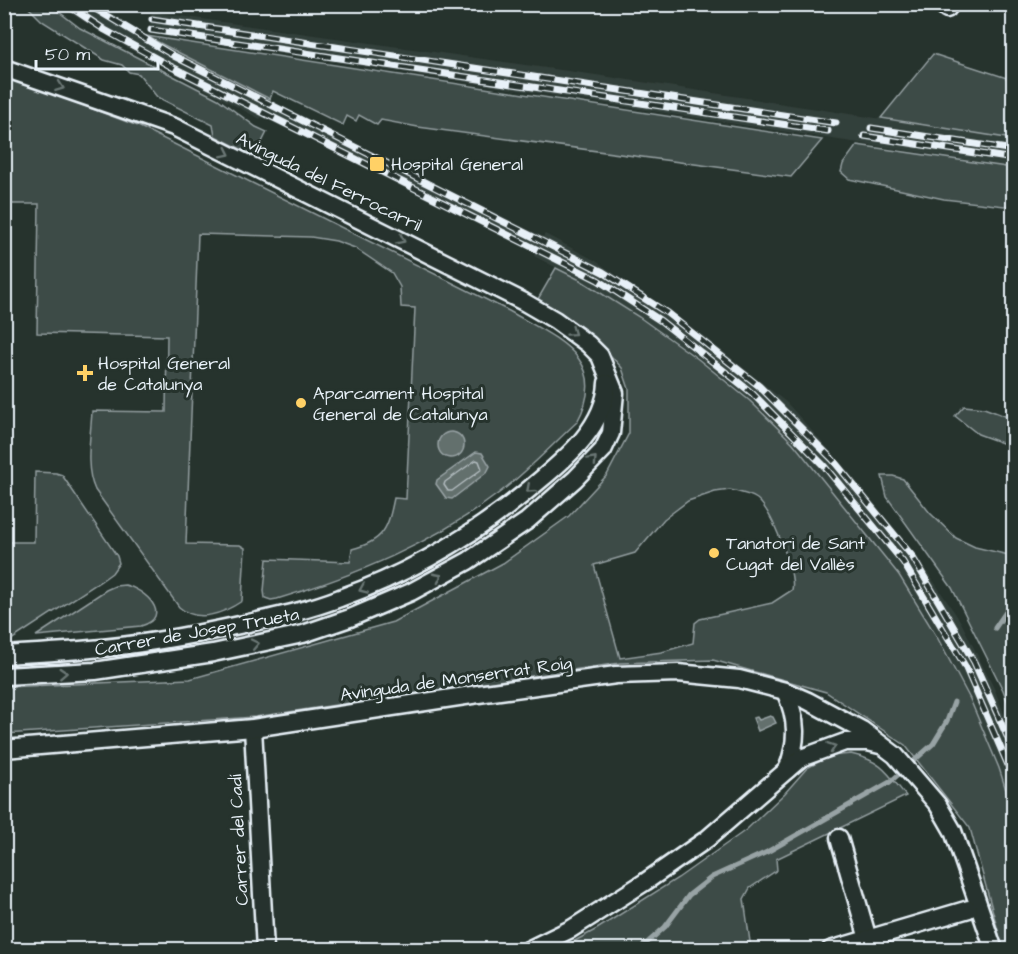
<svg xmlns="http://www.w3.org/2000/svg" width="1018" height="954" viewBox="0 0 1018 954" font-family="'Architects Daughter',sans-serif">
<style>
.built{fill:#333f3a}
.green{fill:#3e4b47;stroke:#939ea0;stroke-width:1.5;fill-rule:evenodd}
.water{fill:#636f6d;stroke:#98a3a5;stroke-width:1.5}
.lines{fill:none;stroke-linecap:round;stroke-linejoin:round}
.shore{stroke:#b3bdc0;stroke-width:1.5}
.stream{stroke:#98a3a5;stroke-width:5}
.minor-casing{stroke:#e8f1f8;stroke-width:21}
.minor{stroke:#26332d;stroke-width:16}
.rail-casing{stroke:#e8f1f8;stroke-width:7}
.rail{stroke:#26332d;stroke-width:4.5;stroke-dasharray:14;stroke-linecap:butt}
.oneway{stroke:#6a7674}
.poi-dot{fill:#ffd166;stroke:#26332d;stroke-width:2}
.labels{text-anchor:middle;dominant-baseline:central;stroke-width:6;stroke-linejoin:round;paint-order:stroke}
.poi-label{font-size:18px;fill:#e8f1f8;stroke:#26332d;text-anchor:start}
.street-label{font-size:18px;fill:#e8f1f8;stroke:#26332d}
</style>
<rect width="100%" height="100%" fill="#26332d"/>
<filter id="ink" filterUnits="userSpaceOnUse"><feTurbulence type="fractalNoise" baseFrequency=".0167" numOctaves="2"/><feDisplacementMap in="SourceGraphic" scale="12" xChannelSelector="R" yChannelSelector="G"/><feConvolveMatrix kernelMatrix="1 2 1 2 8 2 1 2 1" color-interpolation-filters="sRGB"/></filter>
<g filter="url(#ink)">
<g class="built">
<polygon points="57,5 97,5 143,36 271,100 271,102 543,237 545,234 596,261 706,338 787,403 852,476 916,555 961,622 994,688 1013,737 1013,812 999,768 970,699 937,637 899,575 793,443 750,401 698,359 639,317 580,280 534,256 535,253 333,151 262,117 260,119 131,50"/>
<polygon points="152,12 596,75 1013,139 1013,167 149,33"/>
</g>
<g class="green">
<polygon points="26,5 50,5 80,28 218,99 256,127 267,132 255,156 215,136 213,125 157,97 139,74 129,72 122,65 104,60 42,21"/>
<polygon points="146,36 822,140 791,177 418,127 381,120 377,125 359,115 356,121 347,116 343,125 273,91 270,99"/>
<polygon points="933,54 1013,80 1013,139 881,118"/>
<path d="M5,76l133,50 371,185c46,27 103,47 68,111 -25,23 -50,50 -78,71 -67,51 -143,82 -222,106l-6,1 -6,-2 -1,-7 3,-32 83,3 2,-13c32,-8 36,-21 42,-51l12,1 9,-191 -14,-1 -1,-20 -8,-14 -37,-25 -19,-7 -25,-4 -113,-3 -12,310 54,1 5,3 -3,53c-18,12 -44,23 -63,6l-84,-117c-11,-23 -4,-55 -3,-79l74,1 1,-76 -130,-3 2,-129h-34z"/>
<polygon points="857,145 1013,168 1013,207 944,199 849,179 841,172 843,164"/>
<path d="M556,268l24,12 59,37 59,42 52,42 43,42 106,132 38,62 33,62 29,69 14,44v137h-10l-33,-121 -65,-83 -79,-53 -113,-32 -93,3 -365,54 -250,17 -1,-47 186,-8 203,-57 110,-59 66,-47 38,-41 22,-42v-44l-7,-21 -34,-37 -50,-32zM730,490c8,2 20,4 27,9 15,12 39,74 35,91l-20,13 -72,16 -5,4 -2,20 -31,9 -42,6 -26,-93 41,-12 29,-34 24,-18 27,-9z"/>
<polygon points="964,406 984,408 1013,419 1013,447 978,434 955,416"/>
<polygon points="35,472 56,473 62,475 117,556 119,563 112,573 101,581 11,640 5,641 5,542 34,542"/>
<polygon points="882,476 893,476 903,479 930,513 956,538 975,547 1013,556 1013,716 1003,690 952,588 887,497"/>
<path d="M125,585c19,4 49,31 16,41l-105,10 70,-46 9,-4z"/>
<path d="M851,754c31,7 36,18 55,42l-130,63 1,11 -27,18 -6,11 7,50h-191l37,-20 81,-51 68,-48 39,-37 22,-25 23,-12z"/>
</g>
<g class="water">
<circle cx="451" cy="445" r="13"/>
<polygon points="476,452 482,453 490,466 487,472 452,499 446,498 436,484 437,480"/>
<polygon points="770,716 773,717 776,723 758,731 753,718 757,717 759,720"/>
</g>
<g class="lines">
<polygon class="shore" points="476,460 479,461 482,469 452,491 448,491 444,485 445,482"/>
<g class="stream">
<polyline points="995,628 1014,600"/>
<polyline points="639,950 665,927 689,895 712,877 767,852 890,782 933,744 947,721 954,702"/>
</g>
<defs>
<g id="minor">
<polyline points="941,4 947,9 951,4"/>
<polyline points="4,68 174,127 524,302 555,320 588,344 600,356 615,393 611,433 603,450 575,479 527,521 468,561 411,592 350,618 303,634 213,653 95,671 4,676"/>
<path d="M4,655c29,-2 58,-3 87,-6 51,-4 103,-14 153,-25 32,-7 65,-14 96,-26 73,-26 141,-67 199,-117 30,-25 66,-56 68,-98"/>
<path d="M785,691c13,29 13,50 2,79"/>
<polyline points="253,728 265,950"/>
<polyline points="4,749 253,728 485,693 616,675 678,673 739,679 785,691 808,701 862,730 895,755 938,805 953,831 994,950"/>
<polyline points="839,838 868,939 868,949"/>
<polyline points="528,950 571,929 645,882 707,839 801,758 845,742 868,742 880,745"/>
<polyline points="830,950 969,909"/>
</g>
</defs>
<use href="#minor" class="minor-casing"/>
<use href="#minor" class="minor"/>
<defs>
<g id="rail">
<polyline points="66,4 105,30 170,66 598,280 661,321 752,393 825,467 903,562 965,666 1014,779"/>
<polyline points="87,4 174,56 603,272 667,313 759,386 833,460 912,556 974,662 1014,752"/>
<polyline points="152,19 836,123"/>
<polyline points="151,30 828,131"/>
<polyline points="871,128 1014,150"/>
<polyline points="864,136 1014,159"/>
</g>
</defs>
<use href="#rail" class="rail-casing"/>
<use href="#rail" class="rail"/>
</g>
<defs><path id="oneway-chevron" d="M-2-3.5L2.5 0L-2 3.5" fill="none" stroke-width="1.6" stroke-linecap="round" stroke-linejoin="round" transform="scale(1.5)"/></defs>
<g class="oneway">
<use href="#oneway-chevron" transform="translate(60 87) rotate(20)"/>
<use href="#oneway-chevron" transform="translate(226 153) rotate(26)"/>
<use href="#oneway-chevron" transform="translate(401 240) rotate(26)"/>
<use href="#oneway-chevron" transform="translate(572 332) rotate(35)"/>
<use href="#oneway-chevron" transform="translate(593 460) rotate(-47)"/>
<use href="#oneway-chevron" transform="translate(530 489) rotate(139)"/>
<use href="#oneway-chevron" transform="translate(438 577) rotate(-28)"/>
<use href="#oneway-chevron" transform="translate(363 589) rotate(157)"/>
<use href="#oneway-chevron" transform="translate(255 644) rotate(-12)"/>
<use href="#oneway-chevron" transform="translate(63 673) rotate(-3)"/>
<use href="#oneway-chevron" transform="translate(832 747) rotate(-19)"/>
</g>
</g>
<g class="poi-dot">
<rect x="369" y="156" width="16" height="16" rx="3"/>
<path d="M82 364h6v6h6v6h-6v6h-6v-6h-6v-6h6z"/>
<circle cx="301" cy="403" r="6"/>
<circle cx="714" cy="553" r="6"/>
</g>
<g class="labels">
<g class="poi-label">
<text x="391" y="164">Hospital General</text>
<text x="98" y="363">Hospital General<tspan x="98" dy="21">de Catalunya</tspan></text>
<text x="313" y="393">Aparcament Hospital<tspan x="313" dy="21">General de Catalunya</tspan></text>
<text x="726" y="543">Tanatori de Sant<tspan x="726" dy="21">Cugat del Vallès</tspan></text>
</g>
<g class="street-label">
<text transform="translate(329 182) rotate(26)">Avinguda del Ferrocarril</text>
<text transform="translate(197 632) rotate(-10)">Carrer de Josep Trueta</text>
<text transform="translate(456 679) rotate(-8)">Avinguda de Monserrat Roig</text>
<text transform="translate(239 840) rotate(-93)">Carrer del Cadí</text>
</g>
</g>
<rect width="1018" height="954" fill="none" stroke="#26332d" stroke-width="24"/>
<rect x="12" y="12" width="994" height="930" fill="none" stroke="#e8f1f8" stroke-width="2" filter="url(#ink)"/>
<path d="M36 60v9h122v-9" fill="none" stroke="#e8f1f8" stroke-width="3"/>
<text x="45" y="60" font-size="18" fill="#e8f1f8" stroke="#26332d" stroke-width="4.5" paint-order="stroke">50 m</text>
</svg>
